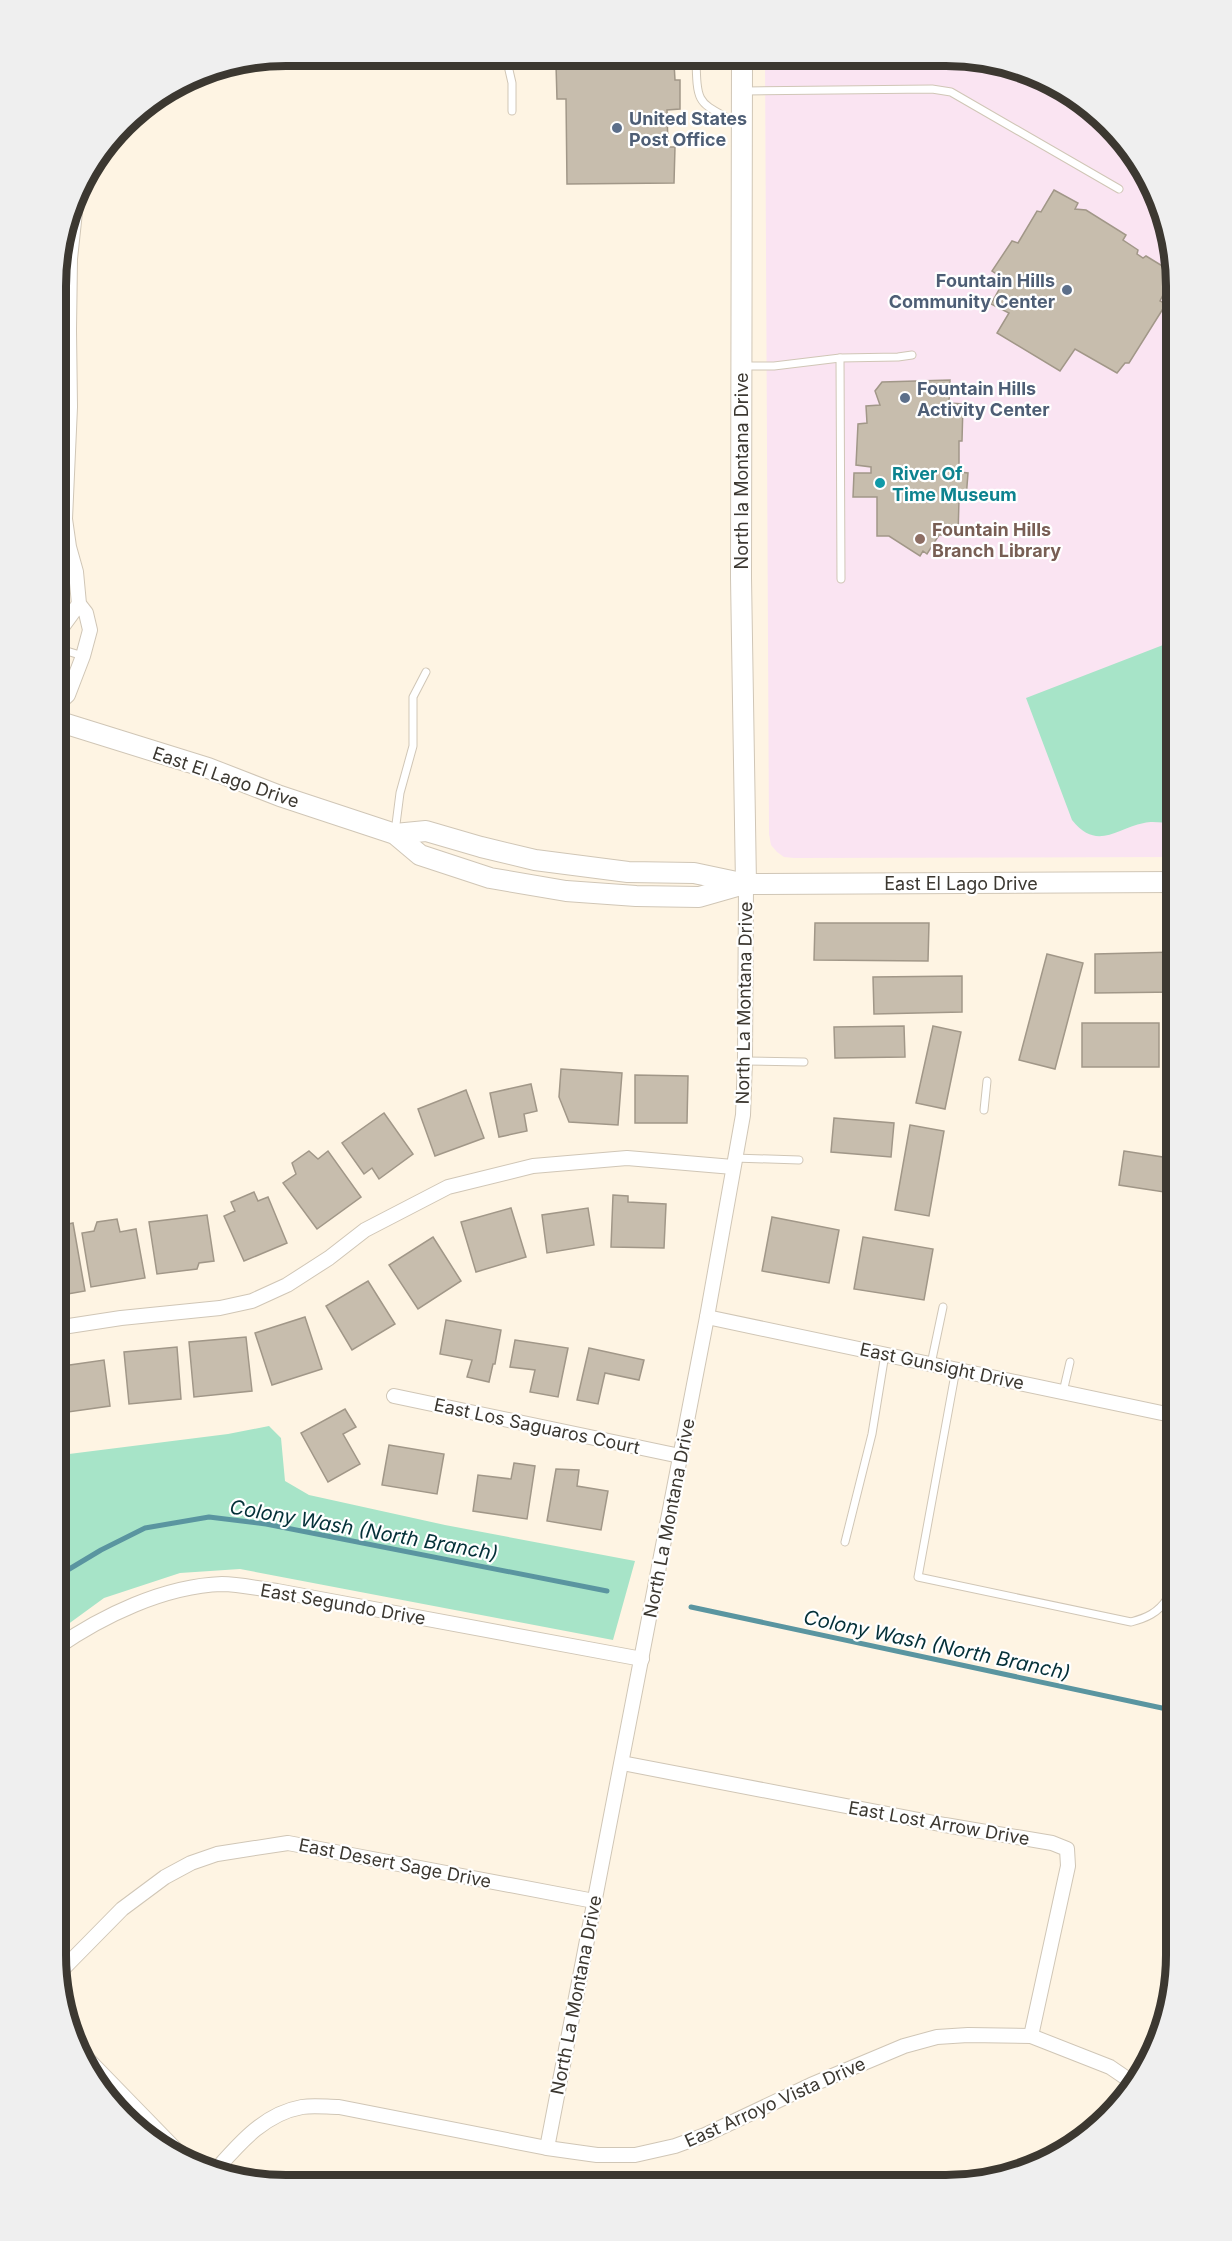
<svg xmlns="http://www.w3.org/2000/svg" width="1232" height="2241" viewBox="0 0 1232 2241" font-family="Inter,sans-serif">
<style>
.commercial{fill:#fae4f2}
.green{fill:#a7e4c8}
.lines{fill:none;stroke-linecap:round;stroke-linejoin:round}
.stream{stroke:#5a95a0;stroke-width:5}
.building{fill:#c7bdad;stroke:#a19788;stroke-width:1.5}
.lane-casing{stroke:#d0c6b6;stroke-width:9}
.street-casing{stroke:#d0c6b6;stroke-width:16}
.secondary-casing{stroke:#d0c6b6;stroke-width:22}
.lane{stroke:#fff;stroke-width:7}
.street{stroke:#fff;stroke-width:14}
.secondary{stroke:#fff;stroke-width:20}
.service-dot{fill:#5c6f8a;stroke:#fff;stroke-width:2}
.culture-dot{fill:#0f9aa8;stroke:#fff;stroke-width:2}
.education-dot{fill:#8d6e63;stroke:#fff;stroke-width:2}
.labels{text-anchor:middle;dominant-baseline:central;stroke-width:4.5;stroke-linejoin:round;paint-order:stroke}
.service-label{font-size:18px;font-weight:bold;fill:#4e5e75;stroke:#fff;text-anchor:start}
.street-label{font-size:18px;fill:#3c3831;stroke:#fff}
.culture-label{font-size:18px;font-weight:bold;fill:#0d838f;stroke:#fff;text-anchor:start}
.education-label{font-size:18px;font-weight:bold;fill:#785e54;stroke:#fff;text-anchor:start}
.water-label{font-size:20px;font-style:italic;fill:#043038;stroke:#fff}
.rim{fill:none;stroke:#3c3831;stroke-width:8}
</style>
<rect width="100%" height="100%" fill="#fef4e3"/>
<polygon class="commercial" points="765,58 991,60 1048,79 1098,112 1137,158 1164,212 1176,286 1176,857 794,858 784,857 777,852 771,845 769,834"/>
<g class="green">
<path d="M1176,640v147l-2,1 -2,35c-9,0 -20,-2 -28,0 -29,6 -47,28 -72,-3l-46,-122z"/>
<polygon points="269,1426 281,1438 285,1481 309,1495 445,1525 635,1561 613,1640 240,1569 180,1573 104,1598 56,1633 56,1459 69,1454 228,1434"/>
</g>
<g class="lines">
<g class="stream">
<polyline points="56,1577 101,1550 145,1528 209,1517 266,1524 607,1591"/>
<polyline points="691,1607 1176,1711"/>
</g>
</g>
<g class="building">
<polygon points="674,63 675,80 680,80 680,109 667,110 668,147 675,147 674,183 567,184 566,99 557,99 556,65"/>
<polygon points="1054,190 1078,203 1075,209 1086,210 1126,235 1123,240 1138,250 1137,254 1143,258 1146,256 1174,273 1160,301 1166,304 1129,363 1125,363 1117,373 1075,349 1060,371 997,333 1009,313 991,304 1001,286 995,284 1001,277 992,271 1012,241 1018,243 1037,211 1041,212"/>
<polygon points="950,380 949,403 963,404 962,441 959,441 959,472 968,473 966,499 959,500 958,535 939,535 927,554 923,551 920,556 889,536 877,536 877,497 853,497 854,473 871,473 871,467 856,465 858,424 867,423 866,406 880,405 875,391 882,382"/>
<polygon points="815,923 929,923 928,961 814,960"/>
<polygon points="1176,952 1176,992 1095,993 1095,954"/>
<polygon points="1047,954 1083,963 1055,1069 1019,1060"/>
<polygon points="962,976 962,1012 874,1014 873,977"/>
<polygon points="1176,1006 1176,1053 1171,1007"/>
<rect x="1082" y="1023" width="77" height="44"/>
<polygon points="904,1026 905,1057 835,1058 834,1027"/>
<polygon points="933,1026 961,1032 945,1109 916,1103"/>
<polygon points="561,1069 622,1073 618,1125 569,1122 559,1097"/>
<polygon points="635,1075 688,1076 687,1123 635,1123"/>
<polygon points="531,1084 537,1111 524,1114 527,1131 499,1137 490,1093"/>
<polygon points="466,1090 484,1138 435,1156 418,1109"/>
<polygon points="384,1113 413,1154 379,1179 372,1168 364,1174 342,1143"/>
<polygon points="834,1118 894,1123 891,1157 831,1152"/>
<polygon points="910,1125 944,1131 929,1216 895,1210"/>
<polygon points="309,1151 318,1159 328,1151 361,1197 317,1229 283,1183 296,1174 292,1163"/>
<polygon points="1124,1151 1169,1158 1164,1192 1119,1185"/>
<polygon points="254,1192 258,1201 268,1197 287,1243 244,1261 224,1216 235,1211 231,1202"/>
<polygon points="613,1195 628,1196 628,1202 666,1204 664,1248 611,1247"/>
<polygon points="511,1208 526,1257 476,1272 461,1222"/>
<polygon points="588,1208 594,1245 547,1253 542,1215"/>
<polygon points="207,1215 214,1261 199,1263 197,1269 157,1274 149,1222"/>
<polygon points="62,1216 64,1225 73,1223 85,1291 56,1296 56,1217"/>
<polygon points="772,1217 839,1230 829,1283 762,1271"/>
<polygon points="117,1219 120,1232 136,1229 145,1278 91,1287 82,1233 94,1231 97,1222"/>
<polygon points="433,1237 461,1281 418,1309 389,1265"/>
<polygon points="863,1237 933,1249 924,1300 854,1289"/>
<polygon points="368,1281 395,1324 352,1350 326,1306"/>
<polygon points="305,1317 322,1369 272,1385 255,1333"/>
<polygon points="446,1320 501,1330 495,1364 493,1364 489,1382 467,1377 472,1360 440,1354"/>
<polygon points="246,1337 252,1391 194,1397 189,1342"/>
<polygon points="515,1340 568,1348 558,1397 530,1392 535,1370 510,1367"/>
<polygon points="177,1347 181,1399 129,1404 124,1352"/>
<polygon points="589,1348 644,1360 639,1380 605,1373 598,1404 577,1400"/>
<polygon points="104,1360 110,1406 61,1413 56,1367"/>
<polygon points="345,1409 356,1427 343,1434 360,1464 328,1482 301,1433"/>
<polygon points="389,1445 444,1454 437,1494 382,1485"/>
<polygon points="514,1463 535,1466 527,1519 473,1511 478,1475 511,1479"/>
<polygon points="556,1469 579,1470 577,1486 608,1491 601,1530 547,1521"/>
</g>
<g class="lines">
<defs>
<g id="lane">
<polyline points="506,57 512,83 512,111"/>
<path d="M696,58c1,50 2,43 44,67"/>
<polyline points="745,91 932,89 951,92 1119,189"/>
<polyline points="840,358 841,579"/>
<polyline points="744,366 774,366 840,358 898,357 912,355"/>
<polyline points="57,648 83,656"/>
<polyline points="395,832 400,793 413,746 413,697 426,672"/>
<polyline points="745,1061 804,1062"/>
<polyline points="984,1110 987,1081"/>
<polyline points="734,1158 799,1160"/>
<polyline points="931,1364 943,1307"/>
<path d="M956,1369l-38,208 213,45c15,-4 27,-9 36,-23l9,-54"/>
<polyline points="1063,1392 1070,1362"/>
<polyline points="1165,1414 1171,1384"/>
<polyline points="845,1542 872,1434 885,1354"/>
</g>
<g id="street">
<polyline points="57,639 60,630 79,604"/>
<polyline points="57,705 68,695 83,656 90,630 86,613 79,604 76,572 69,547 65,519 70,407 69,330 70,259 77,193"/>
<polyline points="707,1317 1176,1416"/>
<polyline points="56,1328 121,1318 220,1308 252,1301 287,1285 329,1258 365,1230 448,1187 533,1166 627,1158 733,1167"/>
<polyline points="394,1396 680,1456"/>
<path d="M56,1648c46,-32 108,-62 166,-64 18,0 37,5 55,7l365,68"/>
<polyline points="622,1763 945,1825 1052,1843 1067,1849 1068,1866 1031,2036"/>
<polyline points="59,1973 122,1909 165,1877 191,1863 217,1854 288,1843 594,1901"/>
<polyline points="78,2049 189,2163"/>
<polyline points="547,2148 707,1317 743,1115 745,1061 746,884"/>
<path d="M214,2172c24,-27 49,-58 88,-65 12,-2 25,0 37,0l208,41 50,7h38l40,-9 30,-11 106,-50 93,-39 33,-9 31,-2 63,1 79,31 25,17"/>
</g>
<g id="secondary">
<polyline points="742,58 741,578 746,884"/>
<polyline points="57,721 208,768 280,796 395,834 420,855 490,878 566,891 636,896 699,897 741,885"/>
<polyline points="395,834 426,831 481,847 535,860 628,872 694,873 746,884 1176,882"/>
</g>
</defs>
<use href="#lane" class="lane-casing"/>
<use href="#street" class="street-casing"/>
<use href="#secondary" class="secondary-casing"/>
<use href="#lane" class="lane"/>
<use href="#street" class="street"/>
<use href="#secondary" class="secondary"/>
</g>
<g class="service-dot">
<circle cx="617" cy="128" r="6"/>
<circle cx="1067" cy="290" r="6"/>
<circle cx="905" cy="398" r="6"/>
</g>
<circle class="culture-dot" cx="880" cy="483" r="6"/>
<circle class="education-dot" cx="920" cy="539" r="6"/>
<g class="labels">
<g class="service-label">
<text x="629" y="118">United States<tspan x="629" dy="21">Post Office</tspan></text>
<text x="1055" y="280" text-anchor="end">Fountain Hills<tspan x="1055" dy="21">Community Center</tspan></text>
<text x="917" y="388">Fountain Hills<tspan x="917" dy="21">Activity Center</tspan></text>
</g>
<g class="street-label">
<text transform="translate(741 471) rotate(-90)">North la Montana Drive</text>
<text transform="translate(226 777) rotate(19)">East El Lago Drive</text>
<text x="961" y="883">East El Lago Drive</text>
<text transform="translate(744 1003) rotate(-89)">North La Montana Drive</text>
<text transform="translate(942 1366) rotate(12)">East Gunsight Drive</text>
<text transform="translate(537 1426) rotate(12)">East Los Saguaros Court</text>
<text transform="translate(669 1518) rotate(-79)">North La Montana Drive</text>
<text transform="translate(343 1604) rotate(10)">East Segundo Drive</text>
<text transform="translate(939 1823) rotate(10)">East Lost Arrow Drive</text>
<text transform="translate(395 1863) rotate(11)">East Desert Sage Drive</text>
<text transform="translate(576 1995) rotate(-79)">North La Montana Drive</text>
<text transform="translate(775 2102) rotate(-24)">East Arroyo Vista Drive</text>
</g>
<g class="culture-label">
<text x="892" y="473">River Of<tspan x="892" dy="21">Time Museum</tspan></text>
</g>
<g class="education-label">
<text x="932" y="529">Fountain Hills<tspan x="932" dy="21">Branch Library</tspan></text>
</g>
<g class="water-label">
<text transform="translate(364 1530) rotate(10)">Colony Wash (North Branch)</text>
<text transform="translate(937 1645) rotate(12)">Colony Wash (North Branch)</text>
</g>
</g>
<path d="M0 0H1232V2241H0ZM286 66H946A220 220 0 0 1 1166 286V1955A220 220 0 0 1 946 2175H286A220 220 0 0 1 66 1955V286A220 220 0 0 1 286 66Z" fill="#efefef" fill-rule="evenodd"/>
<path class="rim" d="M286 66H946A220 220 0 0 1 1166 286V1955A220 220 0 0 1 946 2175H286A220 220 0 0 1 66 1955V286A220 220 0 0 1 286 66Z"/>
</svg>
